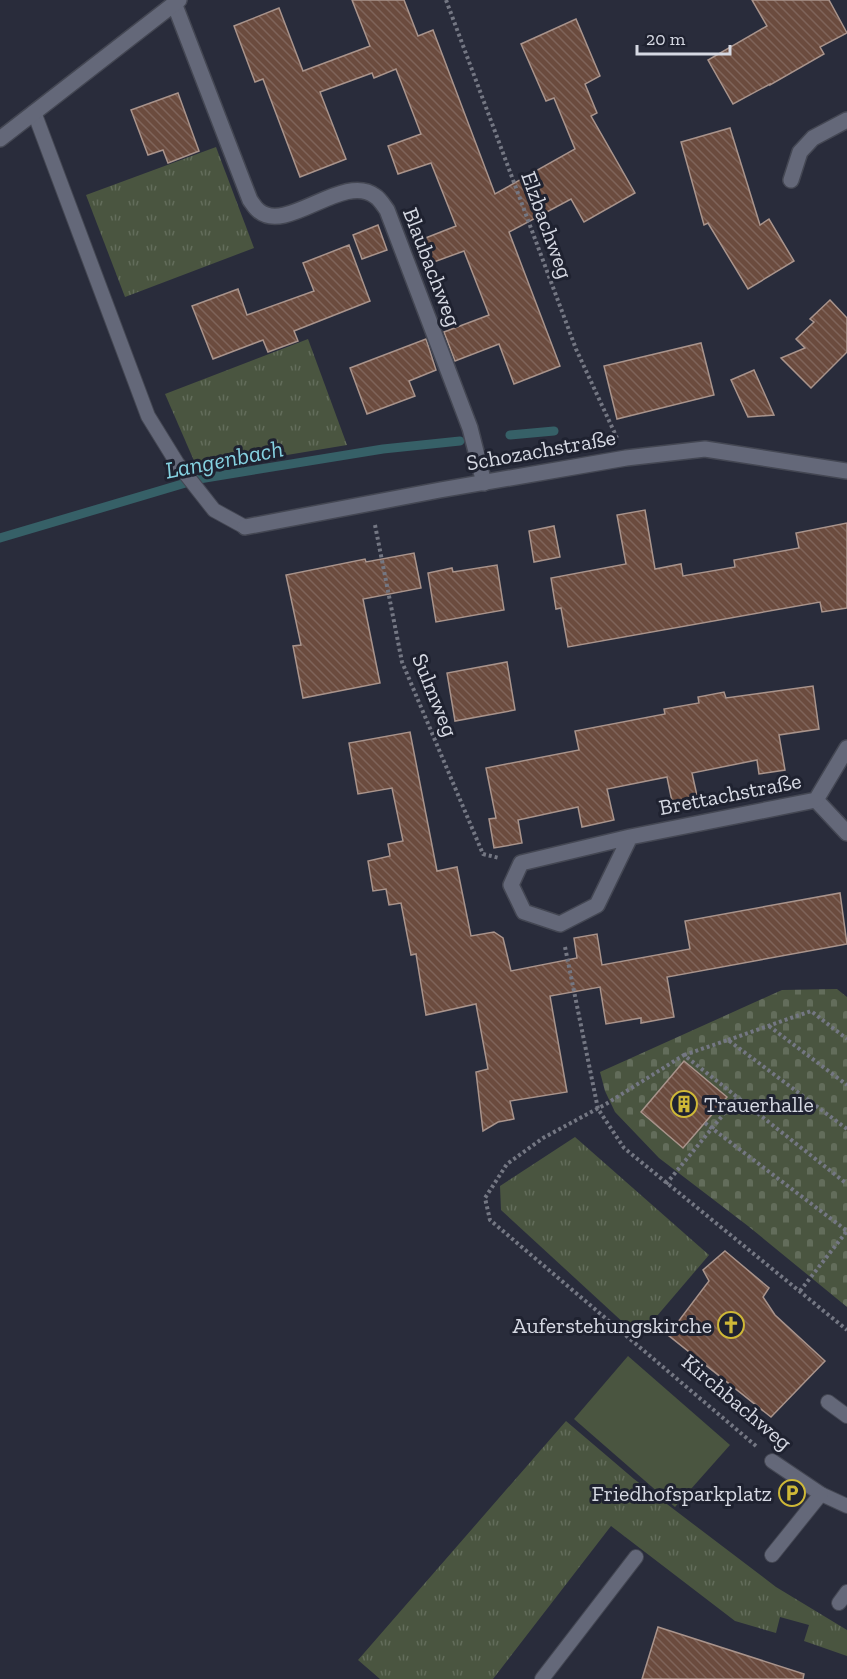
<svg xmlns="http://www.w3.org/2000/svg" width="847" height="1679" viewBox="0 0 847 1679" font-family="'Zilla Slab',serif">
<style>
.grass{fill:url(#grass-tufts)}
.cemetery{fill:url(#cemetery-stones)}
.green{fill:#4a5540}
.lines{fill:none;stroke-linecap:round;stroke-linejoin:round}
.stream{stroke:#366067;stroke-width:9}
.building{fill:url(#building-back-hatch);stroke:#a9948c;stroke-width:1.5}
.service-casing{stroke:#444753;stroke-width:16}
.minor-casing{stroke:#444753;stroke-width:18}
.path{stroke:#747783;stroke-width:4;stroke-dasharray:3 3;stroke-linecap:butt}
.service{stroke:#646879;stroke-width:14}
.minor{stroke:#646879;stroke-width:15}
.labels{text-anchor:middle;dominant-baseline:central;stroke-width:6;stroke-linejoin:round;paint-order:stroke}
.street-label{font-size:22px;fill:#d6d9e3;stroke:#1f2230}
.poi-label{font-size:22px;fill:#d6d9e3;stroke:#1f2230;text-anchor:end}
.water-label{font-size:24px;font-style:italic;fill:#85d1e0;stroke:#1f2230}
</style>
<defs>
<pattern id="grass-tufts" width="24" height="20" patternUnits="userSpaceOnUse" patternTransform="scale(1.5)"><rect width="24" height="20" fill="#4a5540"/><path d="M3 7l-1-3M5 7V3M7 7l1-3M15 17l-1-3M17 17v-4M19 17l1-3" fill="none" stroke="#636d5b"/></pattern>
<pattern id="cemetery-stones" width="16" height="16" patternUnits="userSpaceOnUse" patternTransform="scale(1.5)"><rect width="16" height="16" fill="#4a5540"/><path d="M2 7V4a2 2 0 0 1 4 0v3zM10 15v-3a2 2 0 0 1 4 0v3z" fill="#636d5b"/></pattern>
<pattern id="building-back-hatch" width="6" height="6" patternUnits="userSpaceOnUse" patternTransform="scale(1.5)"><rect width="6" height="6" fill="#6b4b3e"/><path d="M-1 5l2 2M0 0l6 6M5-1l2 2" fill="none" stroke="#7f645a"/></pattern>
</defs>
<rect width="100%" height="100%" fill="#292c3b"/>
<g class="grass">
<polygon points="216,147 254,248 125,297 86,195"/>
<polygon points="308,339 347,445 198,470 165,394"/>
<polygon points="575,1137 709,1255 639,1337 501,1210 500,1186"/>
<polygon points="566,1421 634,1479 776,1587 847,1630 847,1656 804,1641 809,1625 780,1617 776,1633 735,1621 611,1526 493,1679 380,1679 358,1660"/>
</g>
<polygon class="cemetery" points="837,989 847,997 847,1307 748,1226 659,1158 615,1112 605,1091 600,1072 782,990"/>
<polygon class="green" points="628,1356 730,1445 675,1507 574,1419"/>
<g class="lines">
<g class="stream">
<polyline points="510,435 554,431"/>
<polyline points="0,538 199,479 383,449 460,441"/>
</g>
</g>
<g class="building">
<polygon points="352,0 404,0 418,36 433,30 495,194 575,149 554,98 546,101 521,44 576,19 600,76 585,84 597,113 591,116 635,193 584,222 571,199 509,232 560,366 514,384 499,344 455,361 444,332 489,315 464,251 431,263 423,239 456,226 431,163 398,174 388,146 421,134 396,69 374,78 372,73 320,92 346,159 300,177 263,79 255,82 234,26 279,8 303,71 370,46"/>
<polygon points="752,0 829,0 847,33 820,47 824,54 770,85 770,84 733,104 708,60 767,26"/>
<polygon points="178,93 199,151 168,163 163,150 148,155 131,110"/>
<polygon points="730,128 760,225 769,219 794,261 748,289 708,223 704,225 681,142"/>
<polygon points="378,225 387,250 362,259 353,235"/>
<polygon points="349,245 370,301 294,331 298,341 268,352 263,340 213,359 192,306 238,289 247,315 314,291 303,263"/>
<polygon points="830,300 847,318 847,352 811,388 781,358 805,348 796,339 814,322 810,319"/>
<polygon points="426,339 436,370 409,381 415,396 367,414 350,368"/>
<polygon points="701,343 714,395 617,419 604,366"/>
<polygon points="754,370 774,415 748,417 731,380"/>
<polygon points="645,510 655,569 681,564 683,576 735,567 734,560 799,548 796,533 847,523 847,608 822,612 820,602 568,647 561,608 556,609 551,578 626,564 617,515"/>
<polygon points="554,526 560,557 534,562 529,531"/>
<polygon points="414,553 421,588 363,599 380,683 303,698 293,646 301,645 286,575 365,559 366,562"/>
<polygon points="497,565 504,610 436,622 428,573 452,568 453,572"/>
<polygon points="507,662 515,710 455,721 447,673"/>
<polygon points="813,686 819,729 779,735 785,770 759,774 757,760 692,773 699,805 674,811 667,777 607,789 614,820 582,827 578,807 518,820 522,843 494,848 489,819 496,818 486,768 579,750 575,731 665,714 664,709 699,703 698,697 724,692 726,698"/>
<polygon points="410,732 437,871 457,867 471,936 494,932 503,938 511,971 577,958 574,938 597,934 602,965 690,949 685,921 840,893 847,944 667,977 674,1017 641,1023 641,1018 606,1024 600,987 550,996 567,1092 510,1101 514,1119 498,1122 483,1131 476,1072 488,1069 476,1004 426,1015 416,954 411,955 401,903 389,905 386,889 373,891 368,861 390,856 388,844 403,841 392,788 358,794 349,743"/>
<polygon points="684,1061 727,1097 683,1148 641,1112"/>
<polygon points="725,1251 769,1288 763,1297 775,1315 825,1361 771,1417 668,1335 709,1281 703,1270"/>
<polygon points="658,1627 804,1674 803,1679 642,1679"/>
</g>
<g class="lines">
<defs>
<g id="service">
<polyline points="34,112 148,416 177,463 214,510 245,527"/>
<polyline points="828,1402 847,1416"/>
<polyline points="772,1461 821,1494 847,1506"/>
<polyline points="772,1555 821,1494"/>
<polyline points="839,1603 847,1592"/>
<polyline points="542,1679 636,1557"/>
</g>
<g id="minor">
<path d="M174,3l76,197c3,4 5,8 9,11 28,23 85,-39 116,-15 5,3 9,10 12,14l83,218 14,55"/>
<polyline points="0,139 179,0"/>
<polyline points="791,180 800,152 813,138 847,120"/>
<polyline points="245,527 440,490 626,458 705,449 847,471"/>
<polyline points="816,800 847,833"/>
<polyline points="630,837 597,905 560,924 524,912 511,885 521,863 630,837 816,800 847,748"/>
</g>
</defs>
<use href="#service" class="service-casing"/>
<use href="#minor" class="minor-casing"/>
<g class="path">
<polyline points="446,0 576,349 617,438"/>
<polyline points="375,525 402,662 483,854 499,858"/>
<polyline points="565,947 598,1109 624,1148 847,1330"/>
<polyline points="769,1026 847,1085"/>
<polyline points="728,1040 811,1011 847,1039"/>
<polyline points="684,1055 728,1040 847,1129"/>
<polyline points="705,1123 847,1231"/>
<polyline points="666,1184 737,1098"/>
<polyline points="800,1291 847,1231"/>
<polyline points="756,1446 490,1220 485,1198 507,1164 543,1138 606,1104 684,1055 847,1184"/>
</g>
<use href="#service" class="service"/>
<use href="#minor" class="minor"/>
</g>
<defs>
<symbol id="building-ring" viewBox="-11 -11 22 22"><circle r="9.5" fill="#1f2230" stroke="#ceb837" stroke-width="1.5"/><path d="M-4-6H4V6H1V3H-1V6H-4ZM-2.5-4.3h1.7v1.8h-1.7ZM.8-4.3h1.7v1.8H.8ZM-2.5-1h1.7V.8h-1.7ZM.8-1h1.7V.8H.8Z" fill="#ceb837"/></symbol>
<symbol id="church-ring" viewBox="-11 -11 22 22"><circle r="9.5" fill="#1f2230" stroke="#ceb837" stroke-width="1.5"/><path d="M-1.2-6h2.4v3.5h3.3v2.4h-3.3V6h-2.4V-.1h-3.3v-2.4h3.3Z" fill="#ceb837"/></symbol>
<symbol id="parking-ring" viewBox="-11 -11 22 22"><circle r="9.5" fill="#1f2230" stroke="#ceb837" stroke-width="1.5"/><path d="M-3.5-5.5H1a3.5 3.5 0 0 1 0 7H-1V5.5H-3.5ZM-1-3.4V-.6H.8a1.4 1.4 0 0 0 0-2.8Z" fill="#ceb837"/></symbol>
</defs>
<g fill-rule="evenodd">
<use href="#building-ring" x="669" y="1089" width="30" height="30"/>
<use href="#church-ring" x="716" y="1310" width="30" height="30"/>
<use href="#parking-ring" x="777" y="1478" width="30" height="30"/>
</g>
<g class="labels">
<g class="street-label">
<text transform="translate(547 225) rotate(70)">Elzbachweg</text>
<text transform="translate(432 267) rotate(69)">Blaubachweg</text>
<text transform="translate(541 450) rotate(-10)">Schozachstraße</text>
<text transform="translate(435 695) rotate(68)">Sulmweg</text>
<text transform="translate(730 794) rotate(-11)">Brettachstraße</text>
<text transform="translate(737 1402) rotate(40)">Kirchbachweg</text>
</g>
<g class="poi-label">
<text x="704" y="1104" text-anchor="start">Trauerhalle</text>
<text x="712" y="1325">Auferstehungskirche</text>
<text x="772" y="1493">Friedhofsparkplatz</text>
</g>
<g class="water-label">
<text transform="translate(224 459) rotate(-11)">Langenbach</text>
</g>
</g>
<path d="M637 45v9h93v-9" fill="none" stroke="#d6d9e3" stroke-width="3"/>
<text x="646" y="45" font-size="18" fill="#d6d9e3" stroke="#1f2230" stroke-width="4.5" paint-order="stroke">20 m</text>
</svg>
